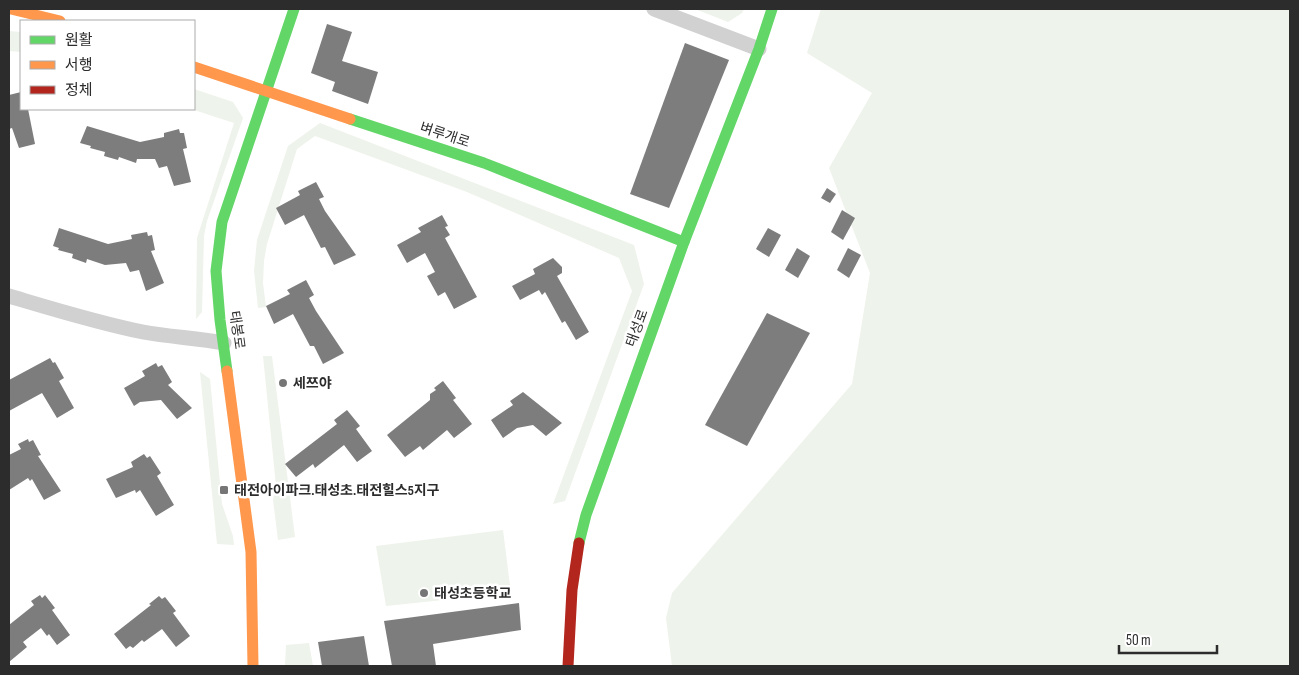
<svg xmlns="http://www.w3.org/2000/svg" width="1299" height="675" viewBox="0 0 1299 675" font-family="'Sofia Sans Condensed','Noto Sans KR',sans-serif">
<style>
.green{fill:#eef3eb}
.building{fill:#7d7d7d}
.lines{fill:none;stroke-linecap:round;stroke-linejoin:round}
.street{stroke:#d1d1d1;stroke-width:15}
.fast{stroke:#63d668;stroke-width:11}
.slow{stroke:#ff974d;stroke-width:11}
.jam{stroke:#b3261e;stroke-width:11}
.poi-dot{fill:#767676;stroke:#fff;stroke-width:2}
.labels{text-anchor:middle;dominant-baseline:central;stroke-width:5;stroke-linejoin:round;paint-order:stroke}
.street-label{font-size:14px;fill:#2c2c2c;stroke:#fff}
.poi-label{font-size:14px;font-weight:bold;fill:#2c2c2c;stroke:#fff;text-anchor:start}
</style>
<rect width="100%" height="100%" fill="#fff"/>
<g class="green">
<polygon points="695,9 744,9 742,13 728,22"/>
<polygon points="821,9 1290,9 1290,666 672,666 666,618 672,593 852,384 870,273 829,168 872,93 807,53"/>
<polygon points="9,31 21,32 21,52 9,51"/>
<polygon points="194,89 233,102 243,118 207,221 204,236 202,312 196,319 197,238 234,123 191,109 194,109"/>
<polygon points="320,123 634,245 644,284 565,501 553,504 632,291 619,258 467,192 315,136 297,149 267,244 264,261 263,283 266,307 258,308 254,271 257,240 288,146"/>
<polygon points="263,356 272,356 295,537 278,540 273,500 276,486"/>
<polygon points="200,372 210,379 222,504 233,536 234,545 217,544"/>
<polygon points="503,530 511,593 386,606 376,546"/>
<polygon points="309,643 313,666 285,666 286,645"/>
</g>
<g class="building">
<polygon points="327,24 352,32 342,61 378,72 368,104 332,91 335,82 311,73"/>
<polygon points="685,43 729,60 669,208 630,194"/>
<polygon points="21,92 21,109 28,109 35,144 19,148 12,128 9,129 9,95"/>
<polygon points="87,126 140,142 164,137 164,133 179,129 180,133 184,133 187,148 183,149 191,182 174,186 167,166 159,168 155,159 137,159 136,163 119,157 118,160 104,156 105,152 90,148 91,146 80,143"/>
<polygon points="316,182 324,197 319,199 325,211 356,255 334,265 325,247 321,248 304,215 285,225 276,208 300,195 298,191"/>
<polygon points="827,188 836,194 830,203 821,198"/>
<polygon points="842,210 855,218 843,240 831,232"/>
<polygon points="442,215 448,226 445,227 450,235 445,238 477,297 454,309 445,292 438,296 427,276 435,272 425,253 407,263 397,245 421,232 418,228"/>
<polygon points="59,228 108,244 132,239 131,235 147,232 148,236 152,235 155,250 151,251 164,283 146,291 139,270 130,272 126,263 105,265 87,259 86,263 72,258 73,254 58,250 59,248 53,246"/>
<polygon points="768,228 781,235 769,257 756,249"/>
<polygon points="797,248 810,256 798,278 785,270"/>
<polygon points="848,248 861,255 849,278 837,270"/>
<polygon points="553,258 562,267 562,273 557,276 589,332 576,340 565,321 562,323 545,292 542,295 539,290 520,300 512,286 535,274 533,269"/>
<polygon points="306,280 314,295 309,298 316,311 344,353 323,364 314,346 310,346 293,314 274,324 266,306 290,294 287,290"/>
<polygon points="767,313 810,333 747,446 705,425"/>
<polygon points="50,358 53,363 55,362 64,378 59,381 74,408 57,418 42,393 9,411 9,380"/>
<polygon points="156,363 158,367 162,365 172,382 168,385 192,408 177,419 161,400 140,402 134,406 124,388 145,376 142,371"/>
<polygon points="443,381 456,398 453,400 472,424 454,438 447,430 423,450 420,446 405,457 387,435 430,400 430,394 436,390 434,388"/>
<polygon points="523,392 562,423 546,436 533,425 517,428 503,438 491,420 513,405 510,401"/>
<polygon points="347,410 360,426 356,429 372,451 357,462 344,445 315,468 313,464 296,477 285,464 337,424 334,420"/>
<polygon points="28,439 29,442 33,440 41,455 38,456 61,491 44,500 32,479 30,481 28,478 9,490 9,455 21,449 18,444"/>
<polygon points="144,454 147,458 150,456 161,473 157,476 174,505 156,516 140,490 136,493 135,490 116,498 106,479 133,467 131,462"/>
<polygon points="40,595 42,598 45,595 55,608 52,610 70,635 57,645 49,634 47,636 41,628 23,642 27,647 9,662 9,625 34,605 31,601"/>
<polygon points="159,596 162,599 165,597 176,611 173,613 190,636 176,647 162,629 144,642 142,640 133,648 130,646 126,649 114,634 151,605 149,604"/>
<polygon points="519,603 521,630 433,644 436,666 392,666 384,621"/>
<polygon points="364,636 369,666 322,666 318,642"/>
</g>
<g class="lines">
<g class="street">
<polyline points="654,9 759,49"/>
<path d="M9,296c44,13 89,27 134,36 27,5 54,6 81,11"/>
</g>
<g class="fast">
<polyline points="350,119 484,163 684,242"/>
<polyline points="227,371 220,320 216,271 222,222 294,9"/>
<polyline points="579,543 586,515 684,242 759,49 772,9"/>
</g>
<g class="slow">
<polyline points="11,9 60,21"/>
<polyline points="194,67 350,119"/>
<polyline points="227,371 251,552 253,666"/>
</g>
<polyline class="jam" points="568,666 572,590 579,543"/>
</g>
<g class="poi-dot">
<circle cx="283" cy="383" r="5"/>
<rect x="219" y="485" width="10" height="10" rx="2.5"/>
<circle cx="424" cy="593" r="5"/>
</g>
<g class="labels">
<g class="street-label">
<text transform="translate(445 135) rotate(18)">벼루개로</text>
<text transform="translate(637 328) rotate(-70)">태성로</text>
<text transform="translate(237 330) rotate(82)">태봉로</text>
</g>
<g class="poi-label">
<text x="293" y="383">세쯔야</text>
<text x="234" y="490">태전아이파크.태성초.태전힐스5지구</text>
<text x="434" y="593">태성초등학교</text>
</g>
</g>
<rect width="1299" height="675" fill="none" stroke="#2c2c2c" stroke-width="20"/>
<rect x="20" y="20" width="175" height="90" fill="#ffffff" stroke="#ababab"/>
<rect x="30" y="36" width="25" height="8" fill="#63d668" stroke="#ababab"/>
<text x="65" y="45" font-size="15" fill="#2c2c2c">원활</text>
<rect x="30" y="61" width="25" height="8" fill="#ff974d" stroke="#ababab"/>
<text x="65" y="70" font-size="15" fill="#2c2c2c">서행</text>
<rect x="30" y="86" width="25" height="8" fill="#b3261e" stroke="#ababab"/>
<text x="65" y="95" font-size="15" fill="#2c2c2c">정체</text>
<path d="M1119 645v8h98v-8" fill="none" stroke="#2c2c2c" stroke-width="2.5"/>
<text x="1126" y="645" font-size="15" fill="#2c2c2c" stroke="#ffffff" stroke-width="4" paint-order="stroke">50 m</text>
</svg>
